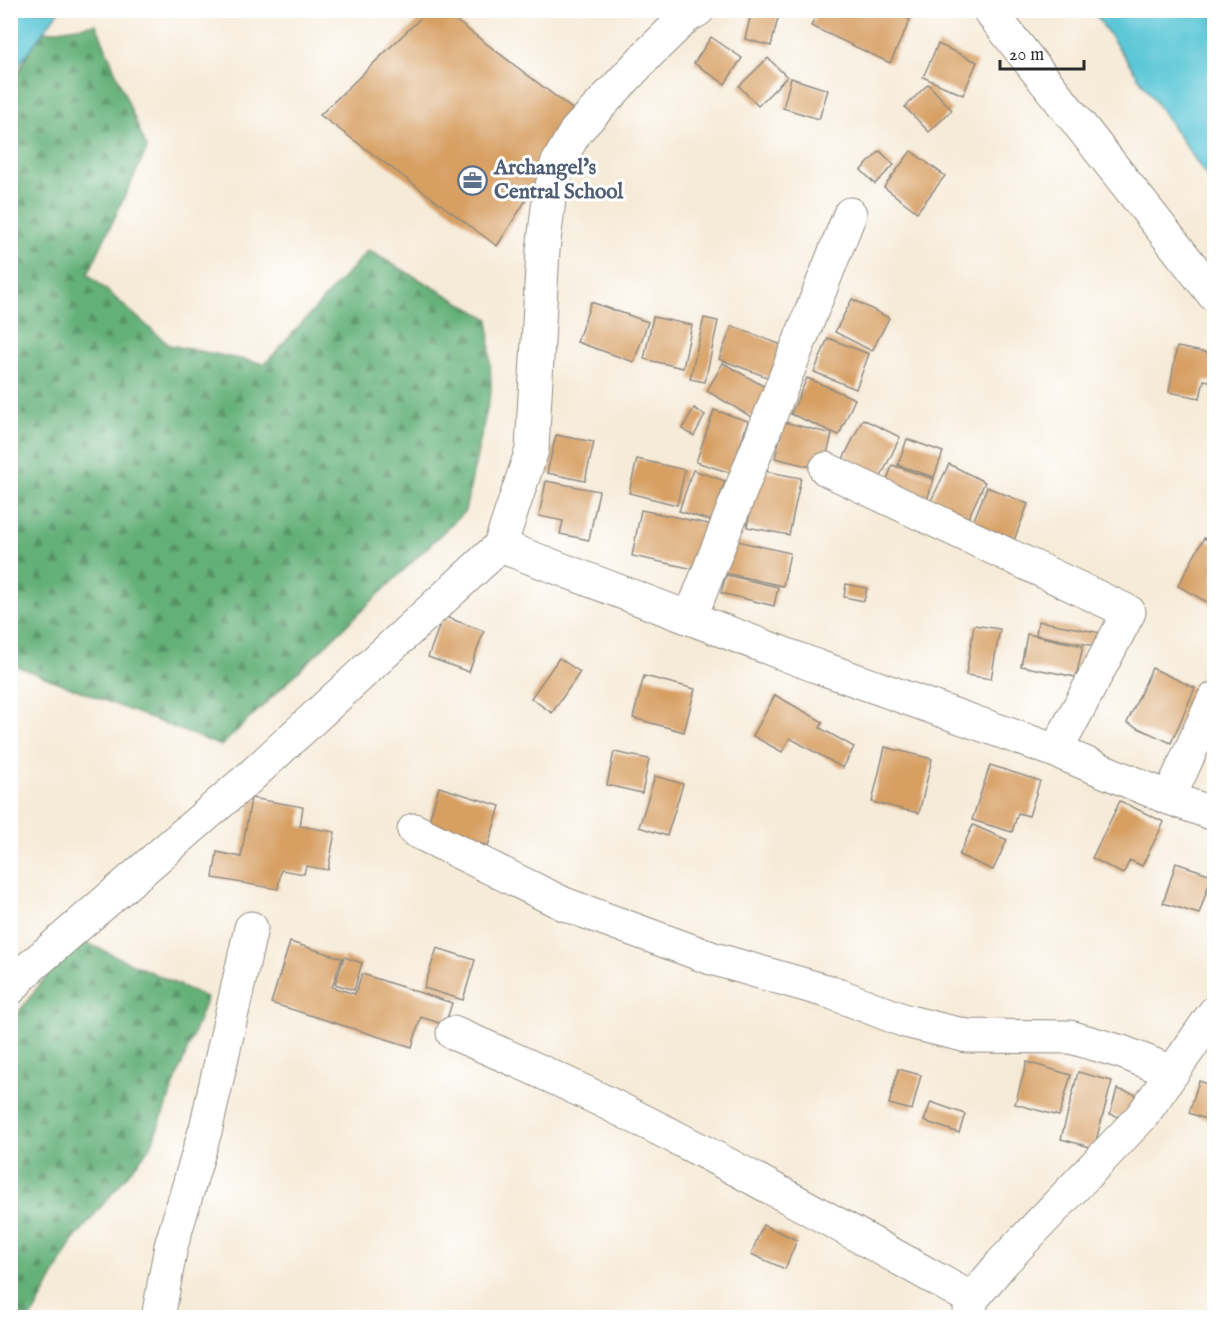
<svg xmlns="http://www.w3.org/2000/svg" width="1225" height="1328" viewBox="0 0 1225 1328" font-family="'IM FELL English',serif">
<style>
.forest{fill:url(#forest-firs);stroke:#486e52;stroke-width:1.5}
.water{fill:#5dc7d7;stroke:#447981;stroke-width:1.5}
.building{fill:#d79f62}
.lines{fill:none;stroke-linecap:round;stroke-linejoin:round}
.minor-casing{stroke:#908b82;stroke-width:35}
.minor{stroke:#fff;stroke-width:33}
.labels{text-anchor:middle;dominant-baseline:central;stroke-width:6;stroke-linejoin:round;paint-order:stroke}
.service-label{font-size:21px;font-weight:bold;fill:#4e5e75;stroke:#fff;text-anchor:start}
</style>
<defs>
<pattern id="forest-firs" width="22" height="20" patternUnits="userSpaceOnUse" patternTransform="scale(1.5)"><rect width="22" height="20" fill="#64b078"/><path d="M5 1l3.5 6h-7zM16 11l3.5 6h-7z" fill="#538f63"/></pattern>
</defs>
<rect width="100%" height="100%" fill="#fff"/>
<filter id="ink" filterUnits="userSpaceOnUse"><feTurbulence type="fractalNoise" baseFrequency=".0167" numOctaves="2"/><feDisplacementMap in="SourceGraphic" scale="12" xChannelSelector="R" yChannelSelector="G"/><feConvolveMatrix kernelMatrix="1 2 1 2 8 2 1 2 1" color-interpolation-filters="sRGB"/></filter>
<filter id="wash" filterUnits="userSpaceOnUse"><feTurbulence type="fractalNoise" baseFrequency=".008" numOctaves="4" result="noise"/><feDisplacementMap in="SourceGraphic" scale="24" xChannelSelector="R" yChannelSelector="G"/><feGaussianBlur stdDeviation="1.35" result="paint"/><feColorMatrix in="noise" values="0 0 0 0 0 0 0 0 0 0 0 0 0 0 0 0 0 1.4 0 .05"/><feComposite in="paint" operator="in"/></filter>
<g filter="url(#wash)">
<rect width="100%" height="100%" fill="#f6ebd8"/>
<g class="forest">
<polygon points="96,24 147,149 88,274 169,345 265,364 368,250 489,319 491,390 465,511 221,746 11,664 11,86 39,33"/>
<polygon points="76,938 207,998 151,1146 72,1242 32,1317 11,1317 10,1023"/>
</g>
<g class="water">
<polygon points="11,10 59,11 11,75 10,11"/>
<polygon points="1093,11 1214,11 1214,187"/>
</g>
<g id="blocks">
<g class="building">
<polygon points="429,10 442,10 580,115 497,246 320,115"/>
<polygon points="752,10 780,10 771,46 745,39"/>
<polygon points="803,10 891,10 910,20 890,63 811,26 815,17"/>
<polygon points="711,37 742,58 725,84 694,63"/>
<polygon points="938,44 977,62 963,95 923,77"/>
<polygon points="768,58 787,77 758,106 739,86"/>
<polygon points="791,78 828,90 819,119 783,108"/>
<polygon points="928,84 952,110 929,132 905,107"/>
<polygon points="880,151 894,165 875,184 861,170"/>
<polygon points="911,151 945,176 917,212 884,187"/>
<polygon points="852,299 889,318 872,351 835,332"/>
<polygon points="591,302 648,322 634,362 577,342"/>
<polygon points="653,317 692,325 683,368 644,359"/>
<polygon points="704,318 718,321 705,382 690,379"/>
<polygon points="732,326 787,347 775,380 719,359"/>
<polygon points="828,338 869,354 856,389 814,372"/>
<polygon points="1177,347 1214,354 1214,382 1204,380 1200,398 1169,392"/>
<polygon points="723,363 772,391 755,419 707,391"/>
<polygon points="807,378 855,399 839,435 791,414"/>
<polygon points="694,408 705,415 694,436 682,429"/>
<polygon points="714,410 748,421 731,473 696,462"/>
<polygon points="863,419 900,437 877,485 839,467"/>
<polygon points="784,422 832,434 823,470 775,458"/>
<polygon points="556,435 594,442 585,481 547,473"/>
<polygon points="907,439 943,452 934,477 898,465"/>
<polygon points="637,459 685,470 677,505 629,493"/>
<polygon points="949,464 985,482 964,527 927,509"/>
<polygon points="892,465 934,479 926,503 884,490"/>
<polygon points="693,470 725,481 712,521 679,511"/>
<polygon points="759,470 801,478 789,535 747,527"/>
<polygon points="546,481 599,491 589,540 560,534 563,521 539,516"/>
<polygon points="987,487 1028,504 1011,548 969,532"/>
<polygon points="641,510 709,524 699,570 632,556"/>
<polygon points="1204,538 1214,544 1214,606 1178,586"/>
<polygon points="733,540 790,553 783,586 725,573"/>
<polygon points="726,575 778,587 774,606 721,593"/>
<polygon points="846,584 867,588 864,601 844,597"/>
<polygon points="443,616 484,631 469,672 428,657"/>
<polygon points="1038,621 1102,633 1100,647 1036,635"/>
<polygon points="974,625 1000,629 991,679 966,675"/>
<polygon points="1027,634 1083,646 1076,677 1021,666"/>
<polygon points="559,658 580,672 552,713 531,698"/>
<polygon points="1152,668 1195,688 1171,743 1127,723"/>
<polygon points="644,676 695,689 684,732 633,718"/>
<polygon points="775,695 823,722 820,728 854,747 843,768 790,738 782,752 753,736"/>
<polygon points="885,747 932,759 919,813 872,802"/>
<polygon points="614,752 649,759 642,793 607,785"/>
<polygon points="990,765 1040,781 1029,816 1018,813 1012,832 972,820"/>
<polygon points="655,776 683,784 667,836 639,827"/>
<polygon points="439,787 500,806 488,846 427,827"/>
<polygon points="251,798 303,807 300,826 335,832 328,870 306,866 304,874 281,870 278,889 213,878 217,852 241,857"/>
<polygon points="1120,801 1164,822 1142,866 1130,860 1123,874 1092,858"/>
<polygon points="973,825 1007,840 993,870 959,855"/>
<polygon points="1176,863 1212,875 1199,914 1163,903"/>
<polygon points="290,942 342,958 332,987 355,994 362,974 452,1003 445,1025 421,1017 412,1047 271,1003"/>
<polygon points="437,948 475,960 463,1000 424,988"/>
<polygon points="344,957 362,963 354,990 335,984"/>
<polygon points="1027,1062 1071,1075 1059,1116 1015,1104"/>
<polygon points="898,1069 921,1075 912,1110 889,1104"/>
<polygon points="1078,1072 1112,1081 1094,1148 1061,1139"/>
<polygon points="1199,1081 1214,1086 1214,1122 1189,1113"/>
<polygon points="1117,1089 1138,1095 1130,1120 1110,1114"/>
<polygon points="931,1102 965,1114 959,1133 924,1121"/>
<polygon points="763,1225 797,1240 785,1269 751,1254"/>
</g>
</g>
</g>
<g filter="url(#ink)">
<use href="#blocks" fill-opacity="0" stroke="#908b82" stroke-width="1.5"/>
<g class="lines">
<defs>
<g id="minor">
<polyline points="989,10 1214,295"/>
<polyline points="826,469 1129,612 1056,751"/>
<polyline points="500,546 532,450 543,250 549,199 557,164 576,131 647,55 686,17 698,10"/>
<polyline points="691,616 850,214"/>
<polyline points="1169,798 1214,699"/>
<polyline points="414,830 564,904 711,958 833,993 905,1021 967,1036 1070,1037 1122,1052 1172,1072"/>
<polyline points="10,989 28,969 250,777 500,546 816,666 1056,751 1169,798 1214,814"/>
<path d="M453,1033c180,75 349,171 519,266"/>
<polyline points="158,1318 171,1246 206,1128 251,928"/>
<polyline points="969,1318 972,1299 1002,1263 1142,1116 1214,1013"/>
</g>
</defs>
<use href="#minor" class="minor-casing"/>
<use href="#minor" class="minor"/>
</g>
</g>
<defs>
<symbol id="office-ring" viewBox="-11 -11 22 22"><circle r="9.5" fill="#fff" stroke="#5c6f8a" stroke-width="1.5"/><path d="M-6-3h4V-5.5h4V-3h4V5H-6ZM-1-4.5V-3h2v-1.5ZM-6 0V1H6V0Z" fill="#5c6f8a"/></symbol>
</defs>
<g fill-rule="evenodd">
<use href="#office-ring" x="456" y="164" width="33" height="33"/>
</g>
<g class="labels">
<g class="service-label">
<text x="494" y="168">Archangel's<tspan x="494" dy="24">Central School</tspan></text>
</g>
</g>
<rect width="1225" height="1328" fill="none" stroke="#fff" stroke-width="36"/>
<path d="M1000 60v9h84v-9" fill="none" stroke="#2b2b2b" stroke-width="3"/>
<text x="1009" y="60" font-size="18" fill="#2b2b2b" stroke="#ffffff" stroke-width="4.5" paint-order="stroke">20 m</text>
</svg>
